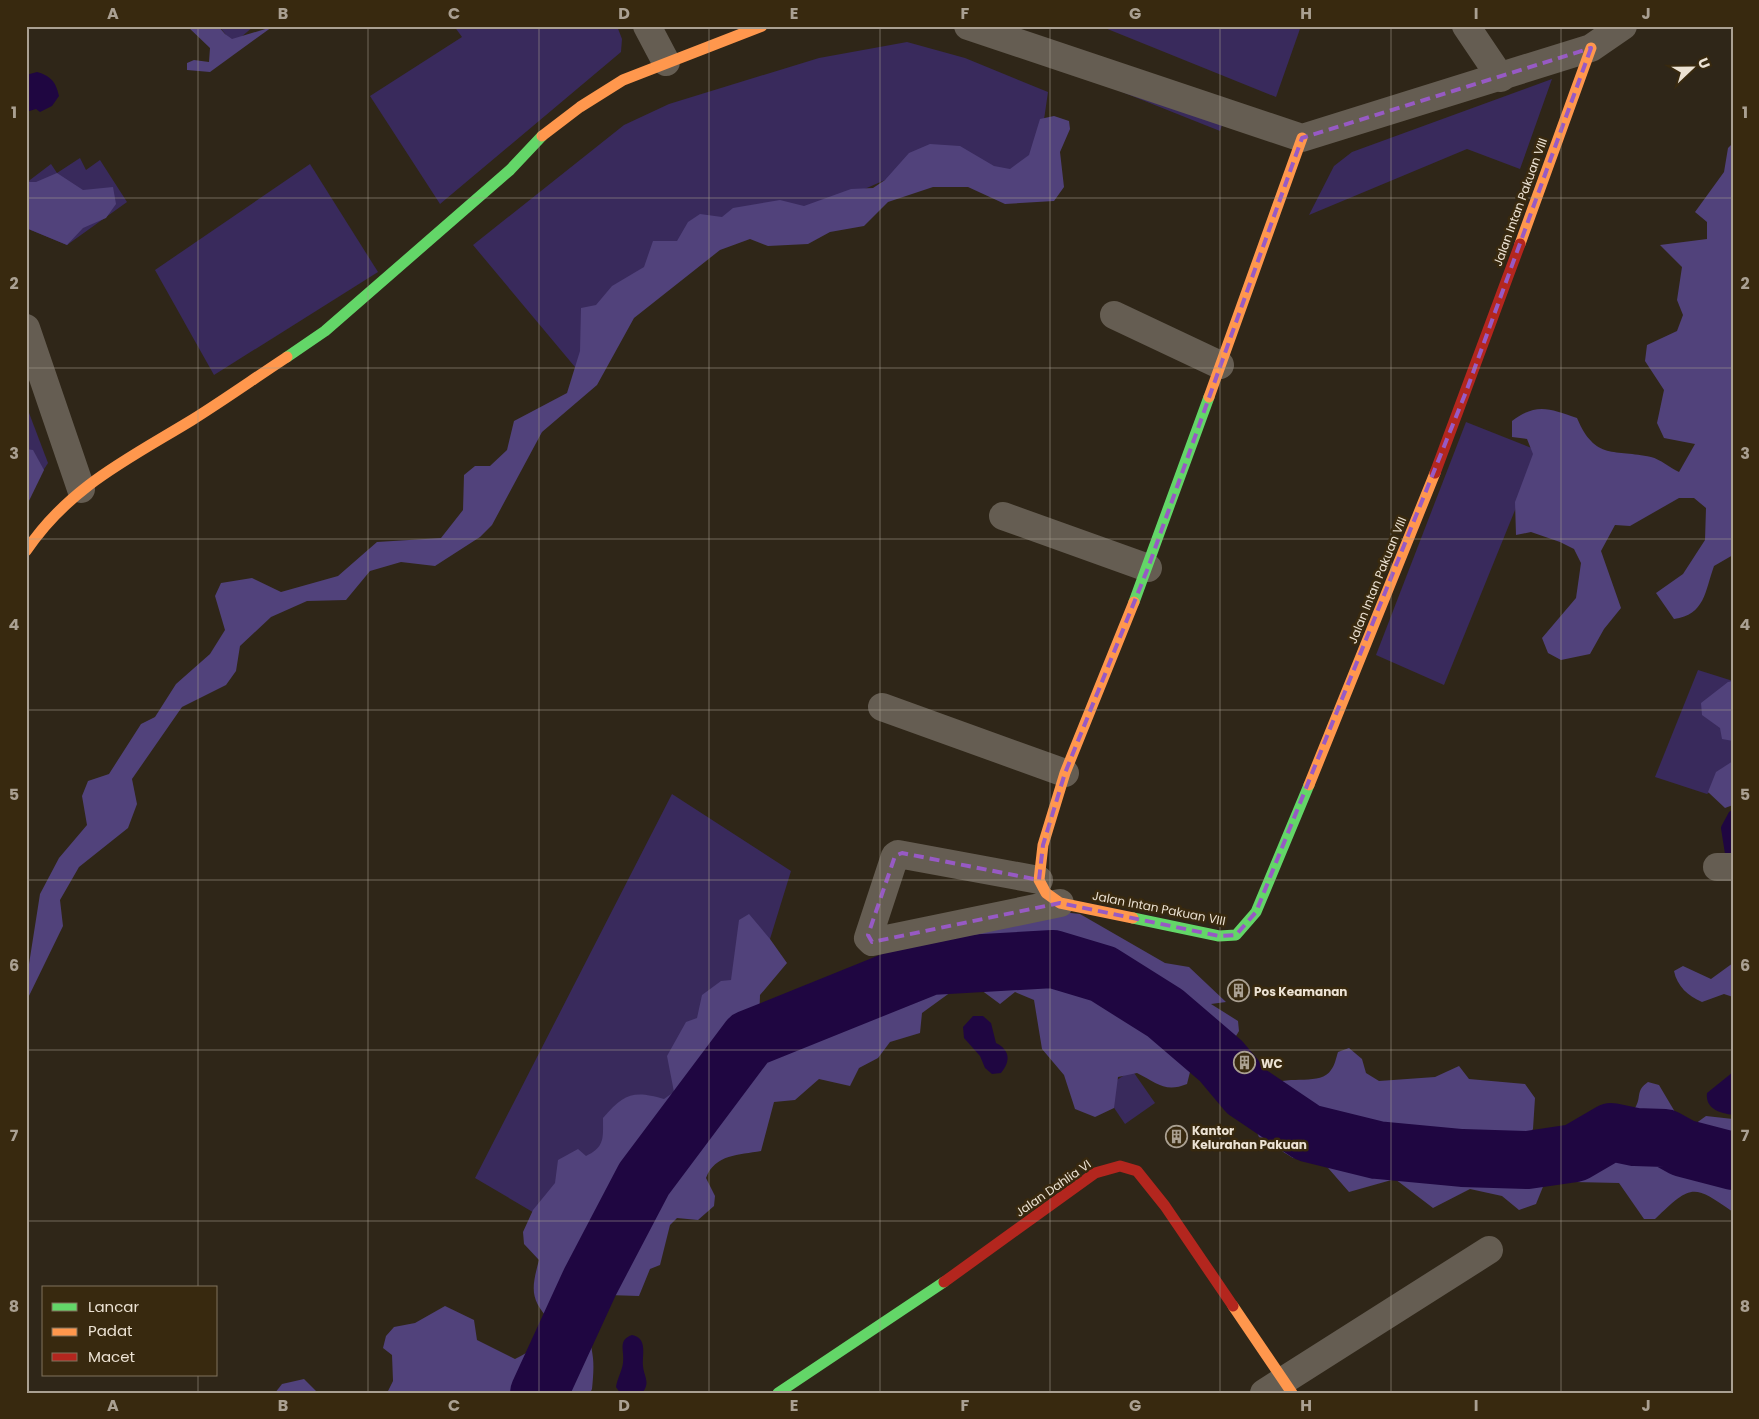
<svg xmlns="http://www.w3.org/2000/svg" width="1759" height="1419" viewBox="0 0 1759 1419" font-family="Poppins,sans-serif">
<style>
.green{fill:#392a5c}
.forest{fill:#51427b}
.water{fill:#1f0641}
.lines{fill:none;stroke-linecap:round;stroke-linejoin:round}
.stream{stroke:#1f0641;stroke-width:10}
.river{stroke:#1f0641;stroke-width:58}
.street{stroke:#655d52;stroke-width:28}
.fast{stroke:#63d668;stroke-width:11}
.slow{stroke:#ff974d;stroke-width:11}
.jam{stroke:#b3261e;stroke-width:11}
.marked{fill:none;stroke:#975ac4;stroke-width:4;stroke-dasharray:10 6;stroke-linejoin:round}
.grid{fill:none;stroke:#aaa092;stroke-width:1;stroke-opacity:0.55}
.labels{text-anchor:middle;dominant-baseline:central;stroke-width:5;stroke-linejoin:round;paint-order:stroke}
.street-label{font-size:12px;fill:#ece2d3;stroke:#38290f}
.poi-label{font-size:12px;font-weight:bold;fill:#ece2d3;stroke:#38290f;text-anchor:start}
.neatline{fill:none;stroke:#aaa092;stroke-width:2}
.grid-label{font-size:16px;text-anchor:middle;font-weight:bold;fill:#aaa092}
</style>
<rect width="100%" height="100%" fill="#2f2618"/>
<g class="green">
<polygon points="219,26 254,26 233,44"/>
<polygon points="454,26 617,26 622,39 621,52 440,204 370,96 462,37"/>
<polygon points="1100,26 1301,26 1276,97"/>
<polygon points="907,42 965,58 1048,92 1034,189 914,174 885,180 801,217 672,255 585,379 473,245 624,125 669,104 819,58"/>
<polygon points="1082,76 1223,122 1220,131"/>
<polygon points="1552,79 1520,169 1467,149 1309,215 1334,166 1352,152"/>
<polygon points="80,158 86,170 100,160 127,202 67,245 26,228 26,183 51,164 57,173"/>
<polygon points="310,164 378,272 214,375 155,270"/>
<polygon points="26,405 48,463 26,497"/>
<polygon points="1466,422 1539,451 1444,685 1376,655"/>
<polygon points="1698,670 1733,681 1733,775 1707,794 1655,777"/>
<polygon points="672,794 791,871 770,939 751,971 685,1100 548,1221 475,1178"/>
<polygon points="1132,1070 1155,1103 1125,1124 1102,1090"/>
</g>
<g class="forest">
<polygon points="187,26 218,26 225,34 232,39 272,27 210,72 187,70 187,63 194,60 209,62 210,48"/>
<polygon points="1054,116 1069,121 1070,129 1060,152 1064,187 1054,201 1005,204 968,187 933,187 888,202 864,226 830,232 808,244 768,246 750,239 720,250 634,318 597,385 542,432 492,525 480,537 435,566 401,562 370,571 346,600 307,601 271,617 240,646 236,671 226,685 182,707 132,779 137,804 128,828 79,867 60,900 63,926 26,1002 26,967 29,964 40,894 59,858 87,825 82,796 88,781 109,774 141,724 155,717 176,684 210,654 225,630 215,596 221,583 252,578 281,592 338,576 377,542 441,538 463,510 464,475 475,466 490,466 507,450 514,421 567,393 580,351 581,308 596,305 612,286 644,267 653,241 677,241 688,222 700,214 722,217 733,208 780,200 804,206 851,189 873,188 885,180 909,153 930,144 960,146 994,166 1010,169 1029,155 1040,119"/>
<path d="M1733,143v412l-19,11c-9,25 -9,49 -40,53l-18,-26 27,-19 22,-34 1,-32 -12,-10h-15l-49,28 -15,-1 -14,26 20,57 -17,21 -14,25 -29,6 -13,-7 -6,-15 34,-40 5,-35 -7,-14 -14,-7 -29,-10 -15,3 -1,-33 18,-48 -6,-15 -15,-2v-16c25,-19 38,-12 65,-3 18,43 38,31 74,39 9,2 19,11 28,15l16,-28 -31,-6 -7,-15 7,-33 -19,-29 2,-16 30,-14 6,-16 -6,-15 5,-33 -22,-22 47,-6v-17l-12,-10 29,-40 4,-24z"/>
<polygon points="57,173 83,190 113,187 116,204 106,218 83,228 67,245 26,228 26,182 36,182"/>
<polygon points="26,449 33,450 44,470 26,507"/>
<polygon points="1733,681 1733,741 1722,739 1720,728 1702,715 1701,703 1728,682"/>
<polygon points="1733,761 1733,805 1725,808 1708,792 1716,772"/>
<path d="M1001,905l79,9 85,49 24,4 37,35 -15,2 27,17 1,10 -18,30 -22,-4 -7,7 -5,20c-22,9 -30,-1 -50,-11l-19,4 -4,31 -19,9 -20,-8 -11,-34 -22,-26 -8,-49 -19,-8 -15,12 -27,-20h-11l-40,29 -2,20 -30,9 -12,16 -19,10 -9,18 -31,-7 -24,21 -21,2 -13,49c-22,4 -46,3 -55,27l9,18 -1,10 -16,14 -21,-2 -7,7 -10,40 -10,4 -11,27 -31,-1c-28,25 -19,30 -15,63 1,10 0,21 -1,31l-2,4h-203l6,-12 -1,-26 -9,-7 3,-12 8,-9 21,-4 30,-17 29,14 3,20 38,19c16,-7 30,-20 36,-37 -21,-23 -20,-32 -12,-62l-15,-16 -1,-12 10,-22 22,-27 3,-23 20,-11 8,7c19,-9 17,-18 17,-38 21,-24 30,-28 61,-19l10,-7 -7,-36 19,-34 11,-4 5,-23 19,-14 10,-1 8,-60 10,-6 21,25 17,24 -27,32 -1,29 31,-14 34,-4 31,-39z"/>
<path d="M1733,963v34l-9,-3 -22,8c-14,-6 -25,-16 -28,-31l9,-5 28,13z"/>
<path d="M1349,1048l13,11 4,14 13,8 56,-4 24,-11 10,13 56,5 10,14 -2,31 -7,10 -22,9v6l5,12h31l9,6 -13,32 -17,6 -17,-14 -32,-7 -37,19 -38,-29 -46,13 -27,-31 -29,-3 -34,-21 -9,-20c3,-8 5,-19 10,-25 17,-22 59,-3 71,-22 4,-5 5,-12 7,-18z"/>
<path d="M1648,1082l11,3 16,27 20,12 11,-8 27,3v93c-41,-29 -42,-27 -78,7h-11l-25,-36 -45,-1 -6,-8c5,-14 11,-32 24,-40 13,-8 35,-12 43,-26 7,-11 0,-17 13,-26z"/>
<polygon points="304,1379 318,1393 275,1393 282,1384"/>
</g>
<g class="water">
<path d="M37,72c14,4 19,10 22,24l-7,10 -12,6 -4,-3 -10,3v-37z"/>
<path d="M973,1016h10l8,7 5,20c14,7 15,18 5,30l-9,1 -7,-6 -5,-12 -16,-18 -1,-11z"/>
<path d="M1733,1072v43c-13,-2 -28,-6 -26,-22z"/>
<path d="M632,1335c16,3 10,20 11,31 1,11 8,17 -1,27h-22l-4,-6c1,-8 6,-16 7,-24 2,-12 -6,-23 9,-28z"/>
</g>
<g class="lines">
<polyline class="stream" points="1732,866 1726,828 1733,815"/>
<polyline class="river" points="539,1393 590,1282 644,1179 749,1039 930,966 1053,959 1103,974 1165,1013 1221,1061 1247,1092 1308,1133 1377,1150 1462,1158 1527,1160 1575,1153 1611,1132 1635,1137 1665,1138 1683,1148 1733,1161"/>
<g class="street">
<polyline points="647,26 666,62"/>
<polyline points="968,26 1302,138 1591,48 1623,26"/>
<polyline points="1466,26 1501,78"/>
<polyline points="1114,315 1220,365"/>
<polyline points="26,328 81,489"/>
<polyline points="1003,516 1148,568"/>
<polyline points="882,707 1065,773"/>
<polyline points="1717,867 1733,867"/>
<polyline points="1039,880 898,854 895,856 868,938 872,942 1060,903"/>
<polyline points="1264,1393 1489,1250"/>
</g>
<g class="fast">
<polyline points="287,357 325,331 510,170 542,136"/>
<polyline points="1134,602 1209,397"/>
<polyline points="1133,918 1219,936 1236,935 1256,912 1309,785"/>
<polyline points="778,1393 944,1282"/>
</g>
<g class="slow">
<polyline points="542,136 580,107 623,80 762,26"/>
<polyline points="1520,244 1591,48"/>
<polyline points="1209,397 1302,138"/>
<path d="M26,551c43,-64 102,-92 166,-131 32,-20 63,-42 95,-63"/>
<polyline points="1309,785 1435,473"/>
<polyline points="1133,918 1060,903 1046,893 1039,880 1043,845 1065,773 1134,602"/>
<polyline points="1233,1306 1292,1393"/>
</g>
<g class="jam">
<polyline points="1435,473 1520,244"/>
<polyline points="944,1282 1095,1173 1120,1166 1137,1171 1165,1206 1233,1306"/>
</g>
</g>
<path class="marked" d="M1591,48l-125,344 -210,520 -20,23 -17,1 -159,-33 -188,39 -4,-7 27,-79 7,-3 137,27 4,-35 22,-72 83,-205 154,-430z"/>
<path class="grid" d="M198,26v1262M368,26v1367M539,26v1367M709,26v1367M880,26v1367M1050,26v1367M1220,26v1367M1391,26v1367M1561,26v1367M26,198h1707M26,368h1707M26,539h1707M26,710h1707M26,880h1707M26,1050h1707M26,1221h1707M198,1375v18"/>
<defs>
<symbol id="building-ring" viewBox="-11 -11 22 22"><circle r="9.5" fill="#38290f" stroke="#aaa092" stroke-width="1.5"/><path d="M-4-6H4V6H1V3H-1V6H-4ZM-2.5-4.3h1.7v1.8h-1.7ZM.8-4.3h1.7v1.8H.8ZM-2.5-1h1.7V.8h-1.7ZM.8-1h1.7V.8H.8Z" fill="#aaa092"/></symbol>
</defs>
<g fill-rule="evenodd">
<use href="#building-ring" x="1226" y="978" width="25" height="25"/>
<use href="#building-ring" x="1232" y="1050" width="25" height="25"/>
<use href="#building-ring" x="1164" y="1124" width="25" height="25"/>
</g>
<g class="labels">
<g class="street-label">
<text transform="translate(1520 202) rotate(-70)">Jalan Intan Pakuan VIII</text>
<text transform="translate(1377 580) rotate(-68)">Jalan Intan Pakuan VIII</text>
<text transform="translate(1159 908) rotate(11)">Jalan Intan Pakuan VIII</text>
<text transform="translate(1053 1188) rotate(-35)">Jalan Dahlia VI</text>
</g>
<g class="poi-label">
<text x="1254" y="991">Pos Keamanan</text>
<text x="1261" y="1063">WC</text>
<text x="1192" y="1130">Kantor<tspan x="1192" dy="14">Kelurahan Pakuan</tspan></text>
</g>
</g>
<rect width="1759" height="1419" fill="none" stroke="#38290f" stroke-width="55"/>
<rect x="42" y="1286" width="175" height="90" fill="#38290f" stroke="#80735d"/>
<rect x="52" y="1303" width="25" height="8" fill="#63d668" stroke="#80735d"/>
<text x="88" y="1312" font-size="15" fill="#ece2d3">Lancar</text>
<rect x="52" y="1328" width="25" height="8" fill="#ff974d" stroke="#80735d"/>
<text x="88" y="1336" font-size="15" fill="#ece2d3">Padat</text>
<rect x="52" y="1353" width="25" height="8" fill="#b3261e" stroke="#80735d"/>
<text x="88" y="1362" font-size="15" fill="#ece2d3">Macet</text>
<g transform="translate(1692 68) rotate(68)" stroke="#38290f" stroke-width="4" paint-order="stroke">
<path d="M0-4L9 19L0 12L-9 19Z" fill="#ece2d3"/>
<text y="-8" font-size="14" font-weight="bold" text-anchor="middle" fill="#ece2d3">U</text>
</g>
<rect x="28" y="28" width="1704" height="1364" class="neatline"/>
<g class="grid-label">
<text x="113" y="19">A</text>
<text x="283" y="19">B</text>
<text x="454" y="19">C</text>
<text x="624" y="19">D</text>
<text x="794" y="19">E</text>
<text x="965" y="19">F</text>
<text x="1135" y="19">G</text>
<text x="1306" y="19">H</text>
<text x="1476" y="19">I</text>
<text x="1646" y="19">J</text>
<text x="14" y="118">1</text>
<text x="1745" y="118">1</text>
<text x="14" y="289">2</text>
<text x="1745" y="289">2</text>
<text x="14" y="459">3</text>
<text x="1745" y="459">3</text>
<text x="14" y="630">4</text>
<text x="1745" y="630">4</text>
<text x="14" y="800">5</text>
<text x="1745" y="800">5</text>
<text x="14" y="971">6</text>
<text x="1745" y="971">6</text>
<text x="14" y="1141">7</text>
<text x="1745" y="1141">7</text>
<text x="14" y="1312">8</text>
<text x="1745" y="1312">8</text>
<text x="113" y="1411">A</text>
<text x="283" y="1411">B</text>
<text x="454" y="1411">C</text>
<text x="624" y="1411">D</text>
<text x="794" y="1411">E</text>
<text x="965" y="1411">F</text>
<text x="1135" y="1411">G</text>
<text x="1306" y="1411">H</text>
<text x="1476" y="1411">I</text>
<text x="1646" y="1411">J</text>
</g>
</svg>
